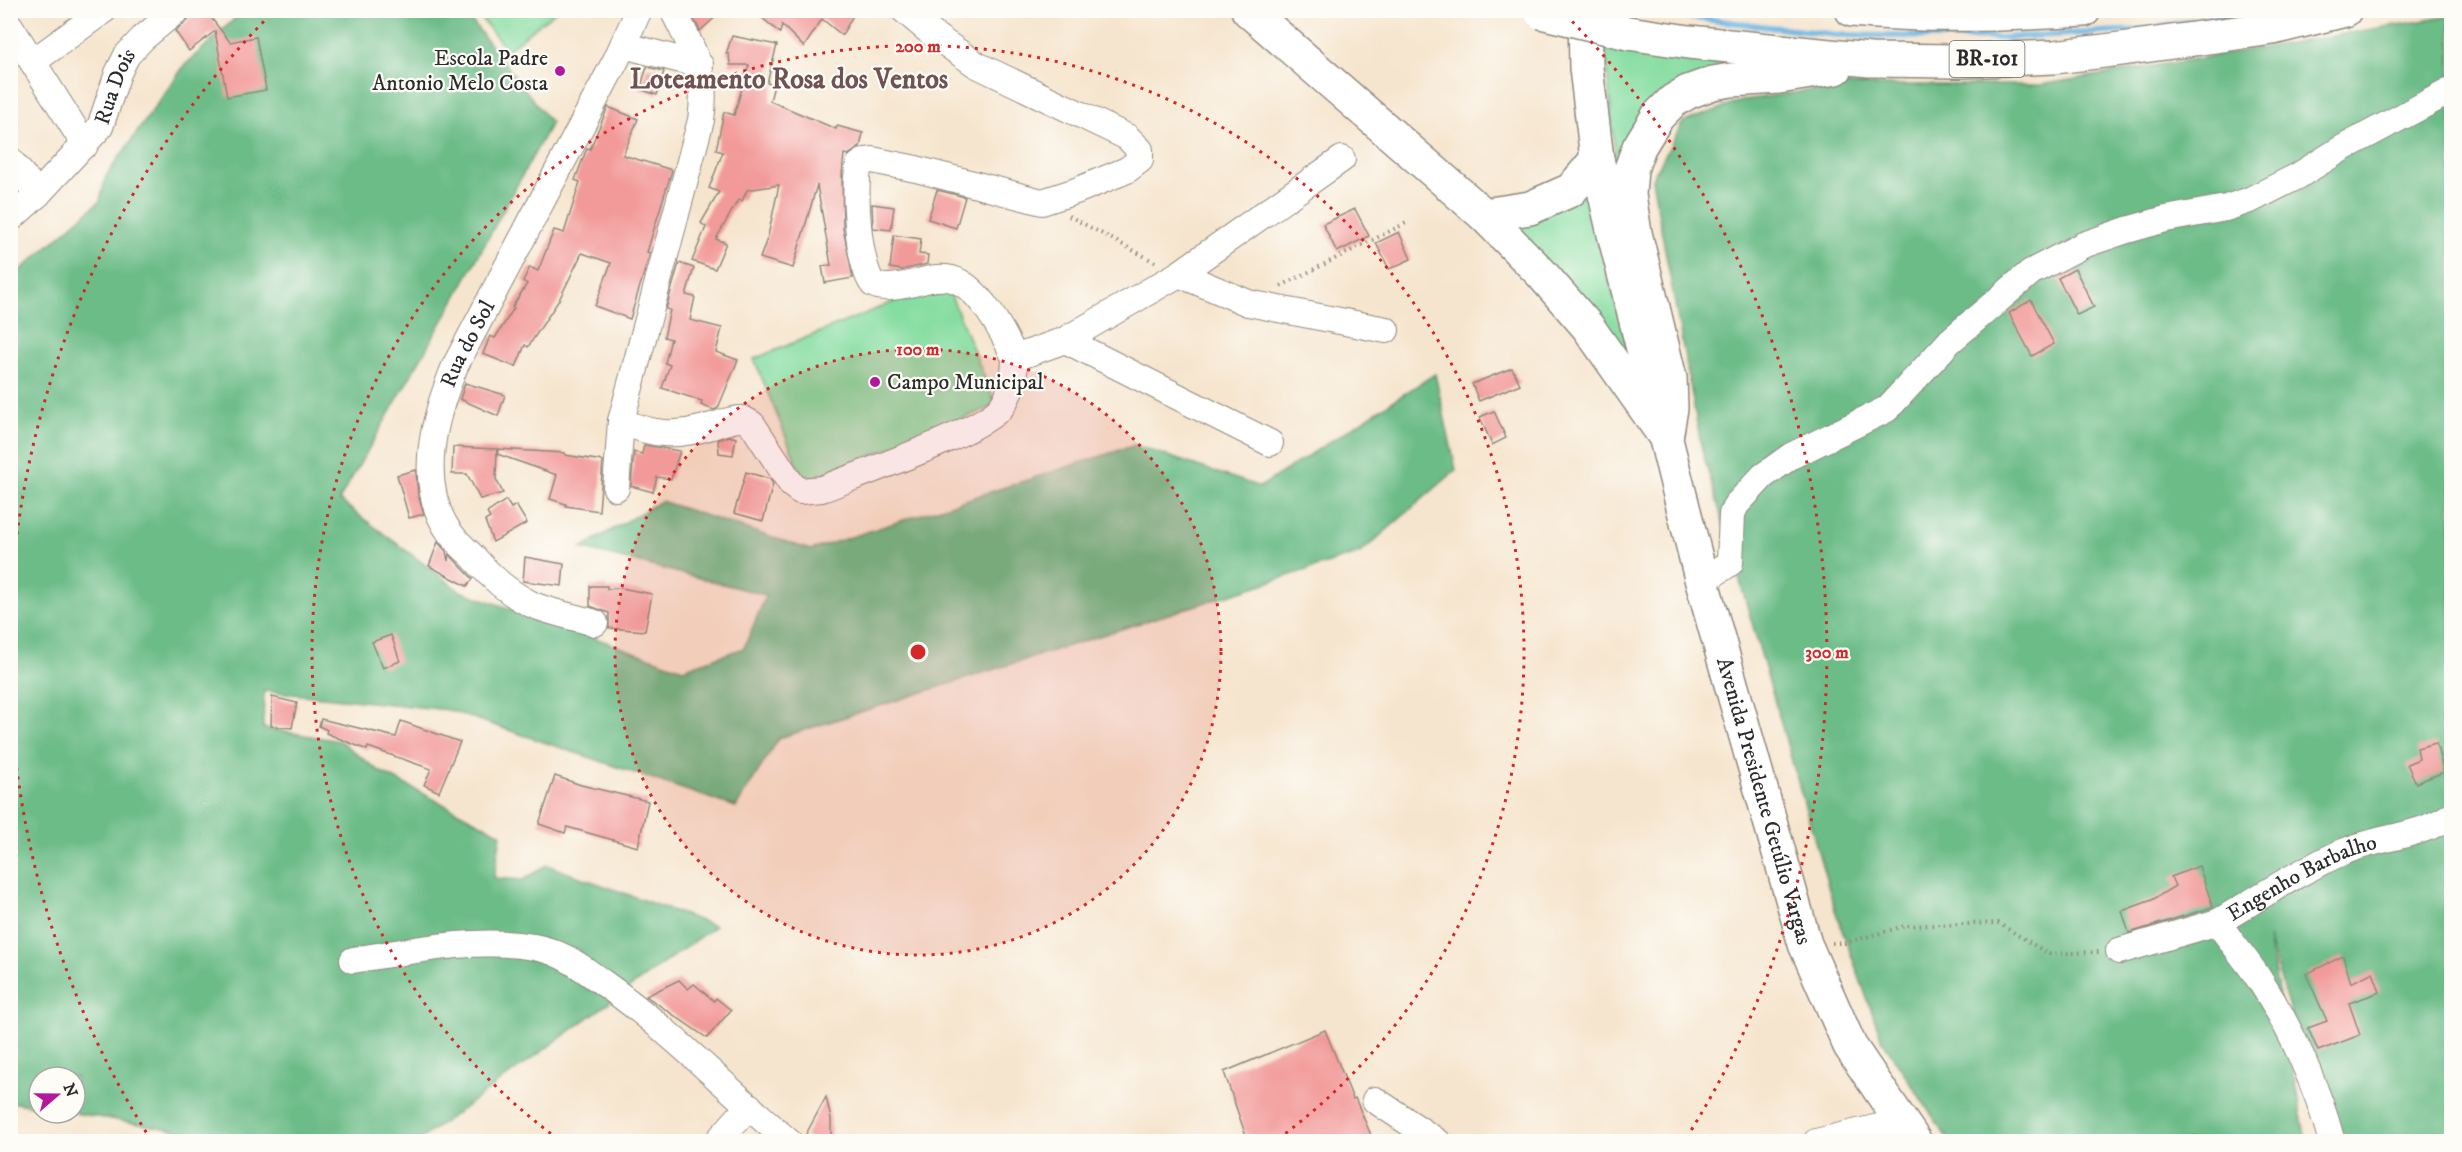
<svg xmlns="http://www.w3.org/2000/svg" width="2462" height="1152" viewBox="0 0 2462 1152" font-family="'IM FELL DW Pica',serif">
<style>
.green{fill:#86dda1;stroke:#588466;stroke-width:1.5}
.forest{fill:#6cbc87;stroke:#4c7459;stroke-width:1.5}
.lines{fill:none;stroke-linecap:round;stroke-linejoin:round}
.stream{stroke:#69b4e2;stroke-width:6}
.building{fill:#f29a99}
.minor-casing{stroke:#90887c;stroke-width:28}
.major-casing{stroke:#90887c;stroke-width:36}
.highway-casing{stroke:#90887c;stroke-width:36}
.path{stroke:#90887c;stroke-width:4;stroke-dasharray:1.5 4.5;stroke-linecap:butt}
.minor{stroke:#fff;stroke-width:26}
.major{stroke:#fff;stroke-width:33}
.highway{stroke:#fff;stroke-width:33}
.highway-bridge-casing{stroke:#90887c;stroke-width:36;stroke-linecap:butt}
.highway-bridge{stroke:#fff;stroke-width:33}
.ring{fill:none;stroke:#d62828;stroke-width:3;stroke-dasharray:3 6}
.poi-dot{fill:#b5179e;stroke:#fdfcf7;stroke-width:2}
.labels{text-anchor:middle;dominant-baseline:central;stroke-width:4.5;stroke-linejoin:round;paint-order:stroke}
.shield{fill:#fdfcf7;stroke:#6a6a68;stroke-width:1.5}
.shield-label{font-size:21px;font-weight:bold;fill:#2b2b2b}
.poi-label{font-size:22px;fill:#2b2b2b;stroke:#fdfcf7;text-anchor:end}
.street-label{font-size:22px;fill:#2b2b2b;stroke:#fdfcf7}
.district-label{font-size:28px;font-weight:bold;fill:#715252;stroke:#fdfcf7}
.centre{fill:#d62828;stroke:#fdfcf7;stroke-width:3}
.ring-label{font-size:18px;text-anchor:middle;font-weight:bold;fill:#d62828;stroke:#fdfcf7;stroke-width:4.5;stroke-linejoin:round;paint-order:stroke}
</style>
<rect width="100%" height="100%" fill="#fdfcf7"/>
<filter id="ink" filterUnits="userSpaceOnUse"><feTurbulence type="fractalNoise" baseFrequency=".0167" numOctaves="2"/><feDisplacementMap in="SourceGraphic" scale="12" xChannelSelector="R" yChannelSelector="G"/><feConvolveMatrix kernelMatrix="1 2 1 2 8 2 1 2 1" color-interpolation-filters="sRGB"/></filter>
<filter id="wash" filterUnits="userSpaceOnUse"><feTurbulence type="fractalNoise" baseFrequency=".008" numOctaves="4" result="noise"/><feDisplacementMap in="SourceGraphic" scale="24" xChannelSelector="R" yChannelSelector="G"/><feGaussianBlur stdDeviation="1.35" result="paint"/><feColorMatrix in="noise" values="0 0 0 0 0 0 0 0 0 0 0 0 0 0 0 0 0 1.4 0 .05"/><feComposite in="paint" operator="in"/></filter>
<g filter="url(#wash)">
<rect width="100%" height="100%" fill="#f6e5ce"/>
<g class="green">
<polygon points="475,11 556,11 507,50"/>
<polygon points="1605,48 1768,69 1704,78 1619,196"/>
<polygon points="1586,189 1633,370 1515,223"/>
<polygon points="945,281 996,405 805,483 754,359"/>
</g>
<g class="forest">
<polygon points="243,11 464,11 551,123 451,306 339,500 460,591 683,669 744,648 766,595 581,548 661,501 811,550 1135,445 1260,487 1435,374 1456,470 1360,553 779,738 736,807 449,710 264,691 263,728 340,741 379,771 501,834 494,878 523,880 547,865 715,926 418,1141 242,1141 75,1113 75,1077 39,1077 39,1107 11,1102 10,279 100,201 106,176 184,66"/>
<polygon points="2451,16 2451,1141 2341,1141 2311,1082 2268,937 2306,1141 1949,1141 1882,1040 1835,910 1702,450 1652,179 1683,122 1744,100 1847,85 2040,85"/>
</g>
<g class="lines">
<polyline class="stream" points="1630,10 1837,35 2000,38 2137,30 2268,10"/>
</g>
<g id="blocks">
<g class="building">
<polygon points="192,10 205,10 230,42 256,37 266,90 227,97 215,31 189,51 175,31 187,21"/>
<polygon points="690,10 723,10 700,31"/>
<polygon points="753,10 856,10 842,35 822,19 804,47 782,25 780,33"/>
<polygon points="732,36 777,45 767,83 774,85 770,101 836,129 837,126 863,133 860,147 848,155 844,154 842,175 843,228 853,278 825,283 822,266 831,265 817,185 793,268 760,258 768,236 779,185 747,190 742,201 738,200 716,239 726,243 715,269 692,261 706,227 701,223 719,192 709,188 723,152 716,150 724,112 734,115 749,65 730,65 729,54 726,54"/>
<polygon points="647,67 664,71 657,95 640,89"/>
<polygon points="608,107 638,119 623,155 672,170 647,252 650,253 630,319 595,306 611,263 582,253 559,300 528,347 525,345 516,367 483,354 490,336 495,338 514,308 512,307 527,284 523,281 530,267 538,271 554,230 564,233 580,182 575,180 587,148 590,149"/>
<polygon points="937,190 965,197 956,228 928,219"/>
<polygon points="872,204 894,207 891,230 873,228"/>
<polygon points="1355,209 1369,236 1337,252 1323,224"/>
<polygon points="1399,232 1411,259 1389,269 1376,243"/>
<polygon points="894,235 921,239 919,254 928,255 927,264 902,270 890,268"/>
<polygon points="679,263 694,268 686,295 695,297 690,320 722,328 716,352 738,360 718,408 714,410 701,405 702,401 662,388 670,365 665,363 671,339 664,337 670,310 666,309"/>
<polygon points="2075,269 2094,307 2077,315 2058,278"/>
<polygon points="2031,300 2054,344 2032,356 2009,313"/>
<polygon points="1512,368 1520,384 1479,401 1472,384"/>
<polygon points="465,383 505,395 498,416 460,399"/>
<polygon points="1494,411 1506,438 1492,445 1480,417"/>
<polygon points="729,436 736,438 733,455 719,453 718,440"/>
<polygon points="644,445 680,451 671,479 657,477 653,492 631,486 634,452 642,454"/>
<polygon points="453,447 497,449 496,479 503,493 480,499 467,474 452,474"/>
<polygon points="498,449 565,453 565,455 603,461 599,511 566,506 566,504 550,499 557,475 497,454"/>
<polygon points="416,470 418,495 424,514 409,518 397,475"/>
<polygon points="746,472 770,479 773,484 763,521 734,513"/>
<polygon points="506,500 511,508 516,505 527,523 493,542 485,521 490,518 487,513"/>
<polygon points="438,542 446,551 448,561 449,554 473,579 467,586 429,566"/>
<polygon points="525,557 564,564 562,586 523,581"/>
<polygon points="590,586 607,586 607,589 621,588 652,594 645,631 609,628 609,613 590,606"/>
<polygon points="391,635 400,661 383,668 372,642"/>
<polygon points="272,697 297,703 292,728 271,726"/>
<polygon points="321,719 396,737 401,721 460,742 439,792 424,785 431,769 368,747 367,750 326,733 327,730 319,726"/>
<polygon points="2436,743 2444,772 2416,783 2407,764 2419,759 2417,748"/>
<polygon points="555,776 581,785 648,801 638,847 567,827 565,833 539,824"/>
<polygon points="2199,866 2213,907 2129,933 2122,911 2152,900 2175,886 2171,877"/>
<polygon points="2343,956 2351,983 2373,972 2380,992 2349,1003 2360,1035 2318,1051 2308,1028 2327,1021 2306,974"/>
<polygon points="679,980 688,989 694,984 714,1001 716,998 731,1010 707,1038 646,996"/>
<polygon points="1325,1030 1353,1099 1355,1098 1374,1142 1248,1142 1224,1072"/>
<polygon points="826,1097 831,1119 831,1134 825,1142 814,1142 805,1136"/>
</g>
</g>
</g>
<g filter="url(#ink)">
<use href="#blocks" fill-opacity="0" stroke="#90887c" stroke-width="1.5"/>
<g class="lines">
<defs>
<g id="minor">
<path d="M673,10c21,43 35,61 28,110l-80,301c34,15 55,16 91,5 10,-3 21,-8 31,-7l9,5 40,61 8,6 22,-2c35,-14 163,-58 180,-83 9,-13 13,-32 13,-48l50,-18 114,-66 163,-115"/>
<path d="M904,10l31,26 42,29 150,72 13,13v10l-13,10 -51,21 -34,11 -126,-33 -44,-9 -7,1 -6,4c-6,23 -1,100 14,119 11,6 25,2 37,0 13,-3 28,-9 42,-5 27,7 52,55 63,79"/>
<polyline points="10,26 85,145"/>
<polyline points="623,45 700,65"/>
<polyline points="34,61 104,10"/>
<polyline points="10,160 38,194"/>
<path id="s1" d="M10,219l28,-25 62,-67 18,-54 9,-18 16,-17 34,-28"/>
<polyline points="1179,274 1248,303 1386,330"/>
<polyline points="1065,340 1270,443"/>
<polyline points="616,488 621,421"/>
<polyline points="1702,582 1730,563 1732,514 1736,505 1763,476 1791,456 1887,409 1950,341 2031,272 2083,245 2127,230 2166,219 2226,208 2250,200 2298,176 2341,149 2452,90"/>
<path id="s2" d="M595,623c-21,-6 -42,-10 -62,-18 -22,-10 -41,-27 -57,-45 -8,-9 -19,-17 -26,-27 -35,-49 -16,-116 5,-167l161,-306 23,-50"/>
<polyline points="2119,951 2218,922"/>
<path d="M353,960c58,-9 122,-23 181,-13 26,4 47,20 68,35 67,47 125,107 187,160"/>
<polyline points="1375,1100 1438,1142"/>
<polyline points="717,1142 749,1106"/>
<polyline points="1816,1142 1900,1122"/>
<path id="s3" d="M2332,1142c-14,-53 -41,-114 -71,-160 -13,-21 -30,-39 -43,-60 41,-24 81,-51 125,-70 35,-15 77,-15 109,-37"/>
</g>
<g id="major">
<path id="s4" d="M1585,10l1,58 11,91 17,75 88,348 103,362 45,102 65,96"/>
</g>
<g id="highway">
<polyline points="1248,10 1484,215 1541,273 1588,327 1666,438"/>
<path d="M1852,10c78,7 155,5 232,0"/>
<polyline points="1628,33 1689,42 1870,60 1959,61 2054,57 2121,49 2273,28 2345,10"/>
<polyline points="1484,215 1530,208 1571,190 1597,159"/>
<polyline points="1666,438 1671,408 1670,378 1635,233 1629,195 1631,169 1639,147 1658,116 1673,101 1688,92 1713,83 1731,80 1779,77 1836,68"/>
</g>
</defs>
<use href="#minor" class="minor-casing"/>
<use href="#major" class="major-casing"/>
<use href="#highway" class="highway-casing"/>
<g class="path">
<polyline points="1069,216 1155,262"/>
<polyline points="1281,286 1408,222"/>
<polyline points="1832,943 1845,943 1905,926 1998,923 2049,954 2099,952"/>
</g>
<use href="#minor" class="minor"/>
<use href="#major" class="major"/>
<use href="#highway" class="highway"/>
<defs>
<polyline id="highway-bridge" points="1541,12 1628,33"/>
</defs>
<use href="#highway-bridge" class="highway-bridge-casing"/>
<use href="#highway-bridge" class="highway-bridge"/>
</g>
</g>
<circle cx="918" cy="652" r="303" fill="#d62828" fill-opacity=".12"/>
<g class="ring">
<circle cx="918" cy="652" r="303"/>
<path d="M558 1139A606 606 0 1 1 1278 1139"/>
<path d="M151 1140A909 909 0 0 1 11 707M11 597A909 909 0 0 1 270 15M1566 15A909 909 0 0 1 1685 1140"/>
</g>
<g class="poi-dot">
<circle cx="560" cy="71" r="6"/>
<circle cx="875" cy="382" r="6"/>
</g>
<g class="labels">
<rect class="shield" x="1949.5" y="41" width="75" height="36" rx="4.5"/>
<g class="shield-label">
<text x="1987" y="59">BR-101</text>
</g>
<g class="poi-label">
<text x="548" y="58">Escola Padre<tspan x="548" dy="25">Antonio Melo Costa</tspan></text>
<text x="887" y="382" text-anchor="start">Campo Municipal</text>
</g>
<g class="street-label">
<text stroke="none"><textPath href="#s1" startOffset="172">Rua Dois</textPath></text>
<text stroke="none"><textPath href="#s2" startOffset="375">Rua do Sol</textPath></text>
<text stroke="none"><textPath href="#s4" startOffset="813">Avenida Presidente Getúlio Vargas</textPath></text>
<text stroke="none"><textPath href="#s3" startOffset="345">Engenho Barbalho</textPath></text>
</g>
<g class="district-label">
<text x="789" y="79">Loteamento Rosa dos Ventos</text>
</g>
</g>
<circle cx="918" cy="652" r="9" class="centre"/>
<g class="ring-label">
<text x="918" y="52">200 m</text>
<text x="918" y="355">100 m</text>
<text x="1827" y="658">300 m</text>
</g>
<rect width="2462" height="1152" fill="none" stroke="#fdfcf7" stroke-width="36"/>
<g transform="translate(57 1095) rotate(70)"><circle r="28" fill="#fdfcf7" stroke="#a9a8a5" stroke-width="1.5"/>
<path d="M0-4.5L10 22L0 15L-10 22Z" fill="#b5179e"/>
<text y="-9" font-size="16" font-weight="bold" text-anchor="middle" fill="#2b2b2b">N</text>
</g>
</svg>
